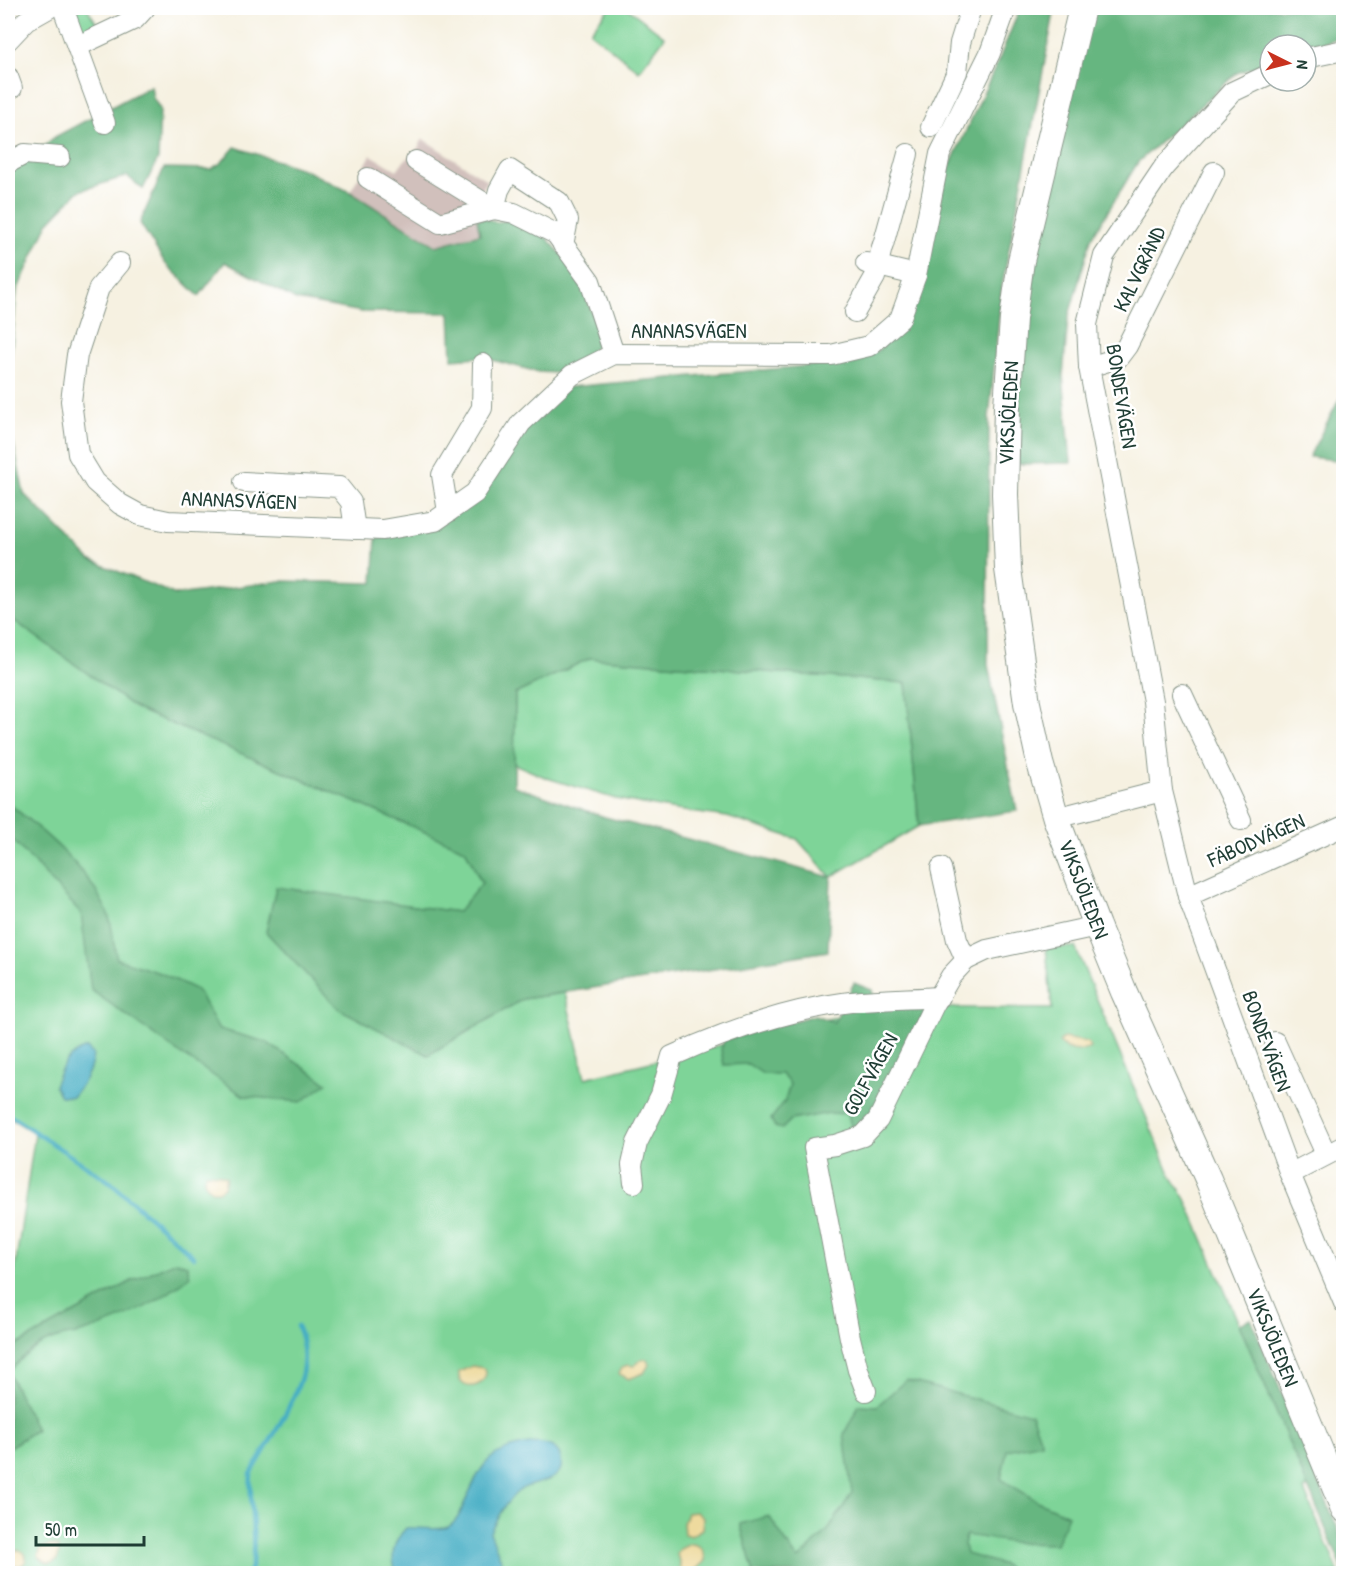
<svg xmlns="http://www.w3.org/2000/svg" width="1351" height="1581" viewBox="0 0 1351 1581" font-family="'Patrick Hand',sans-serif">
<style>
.industrial{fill:#d1c0bc}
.green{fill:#7ed498;stroke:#4e8866;stroke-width:1.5}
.forest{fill:#66b680;stroke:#427a5a;stroke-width:1.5}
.sand{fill:#eeda9e;stroke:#868c69;stroke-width:1.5}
.water{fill:#44adc4;stroke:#32757c;stroke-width:1.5}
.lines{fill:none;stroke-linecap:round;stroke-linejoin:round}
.stream{stroke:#44adc4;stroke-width:4.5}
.minor-casing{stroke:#8a978a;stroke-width:22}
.major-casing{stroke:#8a978a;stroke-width:28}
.minor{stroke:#fff;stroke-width:20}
.major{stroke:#fff;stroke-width:26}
.labels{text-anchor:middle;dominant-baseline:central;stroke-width:5;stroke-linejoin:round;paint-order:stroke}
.street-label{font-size:21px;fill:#1f3d34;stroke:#fff}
</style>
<rect width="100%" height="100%" fill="#fff"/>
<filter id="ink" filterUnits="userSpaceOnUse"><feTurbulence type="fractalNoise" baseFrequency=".0167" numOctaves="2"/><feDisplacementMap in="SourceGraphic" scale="12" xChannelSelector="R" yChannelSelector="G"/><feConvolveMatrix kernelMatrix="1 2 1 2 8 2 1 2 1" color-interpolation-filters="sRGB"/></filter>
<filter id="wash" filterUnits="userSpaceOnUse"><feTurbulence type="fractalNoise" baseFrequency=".008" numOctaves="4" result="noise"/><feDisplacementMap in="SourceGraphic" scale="24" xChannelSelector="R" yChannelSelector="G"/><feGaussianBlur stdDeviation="1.35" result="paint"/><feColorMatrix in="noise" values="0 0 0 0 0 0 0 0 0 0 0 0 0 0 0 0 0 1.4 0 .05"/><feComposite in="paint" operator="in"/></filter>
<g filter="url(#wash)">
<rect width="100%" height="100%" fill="#f6f1e1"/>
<polygon class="industrial" points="423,139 488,181 479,194 477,219 481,234 436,246 350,192 371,155 397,170 402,163 418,148"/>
<g class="green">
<polygon points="80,8 87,8 97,24 82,33 70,14"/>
<polygon points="609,8 627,8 665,37 639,71 590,32"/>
<polygon points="8,616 137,709 465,849 482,884 458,912 277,888 428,1055 523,999 565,993 585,1078 877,1007 1052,1009 1046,948 1075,947 1171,1176 1186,1199 1308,1487 1304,1490 1339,1573 8,1573 8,1448 36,1430 8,1372 8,1315 35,1133 8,1117"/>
<polygon points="590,658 906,683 919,826 831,877 797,839 727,817 676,810 616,799 547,778 514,764 515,694"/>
</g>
<g class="forest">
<polygon points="1020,8 1055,8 1002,286 989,418 988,665 1017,811 919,826 906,683 590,658 515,694 514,786 605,817 831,877 828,951 523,999 428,1055 339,1009 266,932 276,887 458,912 482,883 465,849 137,709 8,616 8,417 24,494 90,560 176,595 280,581 373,583 376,538 439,526 525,428 569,387 851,362 878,351 901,326 921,279 947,172 1000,57"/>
<polygon points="1090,8 1343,8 1343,36 1306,49 1306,45 1270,45 1270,62 1237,73 1138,162 1091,239 1068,319 1063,376 1071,463 1018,464 1018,396 1039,231"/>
<polygon points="151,86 153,98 160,109 158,159 143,189 127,176 79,191 48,223 17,291 8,389 8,174 55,137"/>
<polygon points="235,147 305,170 350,192 436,246 480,234 477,219 484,218 496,222 513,220 547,238 575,270 597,325 596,345 592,352 557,373 538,372 481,357 452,359 450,313 362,312 296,300 225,262 199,296 165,263 140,223 164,168 211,169 221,163"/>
<polygon points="1343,392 1343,461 1309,457"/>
<path d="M8,803c37,30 77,62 98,106 7,14 7,34 11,50l46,15 34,16 22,39 47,13 61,41 -26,19 -57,-6 -63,-42 -90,-64 -10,-77 -73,-78z"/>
<polygon points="854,983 872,990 875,1003 916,1004 925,1011 898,1069 861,1128 851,1126 848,1114 830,1113 791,1120 782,1129 775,1127 771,1119 785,1101 790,1084 781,1074 763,1074 748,1064 724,1065 721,1050 724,1040 815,1015 834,1022"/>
<path d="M176,1261l11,4 3,11c-29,26 -68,44 -106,56 -9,3 -18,3 -27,6 -21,6 -34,19 -49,34l28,58 -28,18v-98l122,-68z"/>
<polygon points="1251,1319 1343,1541 1343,1570 1239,1324"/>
<polygon points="906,1380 1031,1414 1042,1443 1007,1450 1001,1479 1037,1501 1068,1515 1056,1544 1017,1543 966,1535 964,1545 966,1554 1004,1565 1015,1573 754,1573 740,1524 769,1516 798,1560 829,1529 852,1493 844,1434 859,1405 877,1406"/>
</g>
<g class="sand">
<path d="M1063,1038l24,4 2,2 1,4c-10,5 -24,3 -31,-6z"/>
<path d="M206,1173l13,1 7,3 -2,10 -6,4h-6c-6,-6 -10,-10 -6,-18z"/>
<polygon points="647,1359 649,1365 644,1373 629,1379 619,1374 622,1368 627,1365 634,1366 641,1360"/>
<path d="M472,1366l11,2 3,4c-1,19 -30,19 -27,0z"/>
<polygon points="696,1512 703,1518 702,1529 691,1536 684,1534 683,1523 687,1513"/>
<path d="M690,1544c11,0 15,7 15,17l-13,12h-12v-8l-3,-11 3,-5z"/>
<path d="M51,1545l7,2 1,6 -2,8c-9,4 -12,2 -19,-5l3,-8z"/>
<circle cx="18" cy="1558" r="8"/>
</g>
<g class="water">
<path d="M87,1048l6,6c-1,17 -10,30 -21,43l-12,-1 -6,-10c7,-19 13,-32 33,-38z"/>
<path d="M537,1443c12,2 22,3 24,17 5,23 -28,21 -41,30 -14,11 -22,26 -30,42l11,28 -1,13h-104c-6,-18 -3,-31 10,-45 11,-1 33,3 42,-1 9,-5 13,-15 16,-23 19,-42 23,-55 73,-61z"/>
</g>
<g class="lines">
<g class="stream">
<polyline points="8,1114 110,1182 194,1257"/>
<path d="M248,1574c12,-19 0,-75 3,-100 14,-25 50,-81 52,-107 2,-15 0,-28 -6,-41"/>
</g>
</g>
</g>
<g filter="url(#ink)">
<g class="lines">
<defs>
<g id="minor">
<polyline points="63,8 105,123"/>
<polyline points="8,40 26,21 49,8"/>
<polyline points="78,46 135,19 145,8"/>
<polyline points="1306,58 1344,50"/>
<polyline points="1270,74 1232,92 1164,167 1104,256 1087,324 1089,367 1153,701 1162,791 1188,896 1290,1174 1344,1303"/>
<polyline points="8,77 12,88"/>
<polyline points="931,127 957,72 960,43 971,8"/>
<polyline points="416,161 494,209 514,213 556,234 590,281 614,354"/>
<polyline points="8,163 25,154 60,157"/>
<polyline points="368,178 440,223 494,209"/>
<polyline points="494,209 499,190 510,170 559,202 568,220 563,245"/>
<polyline points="883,245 908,154"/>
<polyline points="120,263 99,288 77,355 71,401 78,454 95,482 120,504 140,515 168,521 383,530 435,521 475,493 521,423 572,375 614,354 831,355 869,346 900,319 916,275 940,154 990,53 1006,8"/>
<polyline points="866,263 916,275"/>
<polyline points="855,312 875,277 882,247"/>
<polyline points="1089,367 1118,358 1127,346 1214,172"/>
<polyline points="244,482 339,487 351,502 355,529"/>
<polyline points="448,512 442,475 482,408 483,364"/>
<polyline points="1182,694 1241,820"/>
<polyline points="1056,818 1162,791"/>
<polyline points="941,868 957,940 966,960"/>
<polyline points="1188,896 1344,826"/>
<polyline points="1275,1042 1326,1154"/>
<polyline points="1290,1174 1344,1146"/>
<path d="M634,1183l-2,-18 5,-22 24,-48 11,-39c55,-25 111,-45 171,-53 32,-4 65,-4 97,-6"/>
<polyline points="866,1391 858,1370 850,1338 814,1148 835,1145 863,1136 878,1120 934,1005 951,976 966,960 987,950 1097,926"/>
</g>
<polyline id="major" points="1082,8 1021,261 1013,319 1007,406 1005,494 1008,569 1027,703 1040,763 1056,818 1097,926 1124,992 1208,1179 1344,1509"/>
</defs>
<use href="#minor" class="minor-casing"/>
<use href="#major" class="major-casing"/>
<use href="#minor" class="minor"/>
<use href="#major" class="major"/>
</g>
</g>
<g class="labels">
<g class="street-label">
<text transform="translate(1139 269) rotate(-64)">KALVGRÄND</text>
<text x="689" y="330">ANANASVÄGEN</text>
<text transform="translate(1122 396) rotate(81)">BONDEVÄGEN</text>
<text transform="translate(1008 413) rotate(-87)">VIKSJÖLEDEN</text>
<text transform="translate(239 500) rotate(2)">ANANASVÄGEN</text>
<text transform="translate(1256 840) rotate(-24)">FÄBODVÄGEN</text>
<text transform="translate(1084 889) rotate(69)">VIKSJÖLEDEN</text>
<text transform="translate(1267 1041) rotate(70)">BONDEVÄGEN</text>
<text transform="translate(870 1074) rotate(-61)">GOLFVÄGEN</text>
<text transform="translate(1273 1337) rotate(68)">VIKSJÖLEDEN</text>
</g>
</g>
<rect width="1351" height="1581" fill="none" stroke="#fff" stroke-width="30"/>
<g transform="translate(1288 63) rotate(96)"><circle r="28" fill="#ffffff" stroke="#a5b1ae" stroke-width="1.5"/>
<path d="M0-4.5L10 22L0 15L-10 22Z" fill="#c8321e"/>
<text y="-9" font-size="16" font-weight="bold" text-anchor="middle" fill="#1f3d34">N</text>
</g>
<path d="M36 1536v9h108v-9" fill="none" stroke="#1f3d34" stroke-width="3"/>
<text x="45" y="1536" font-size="18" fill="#1f3d34" stroke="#ffffff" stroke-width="4.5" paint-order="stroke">50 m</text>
</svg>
